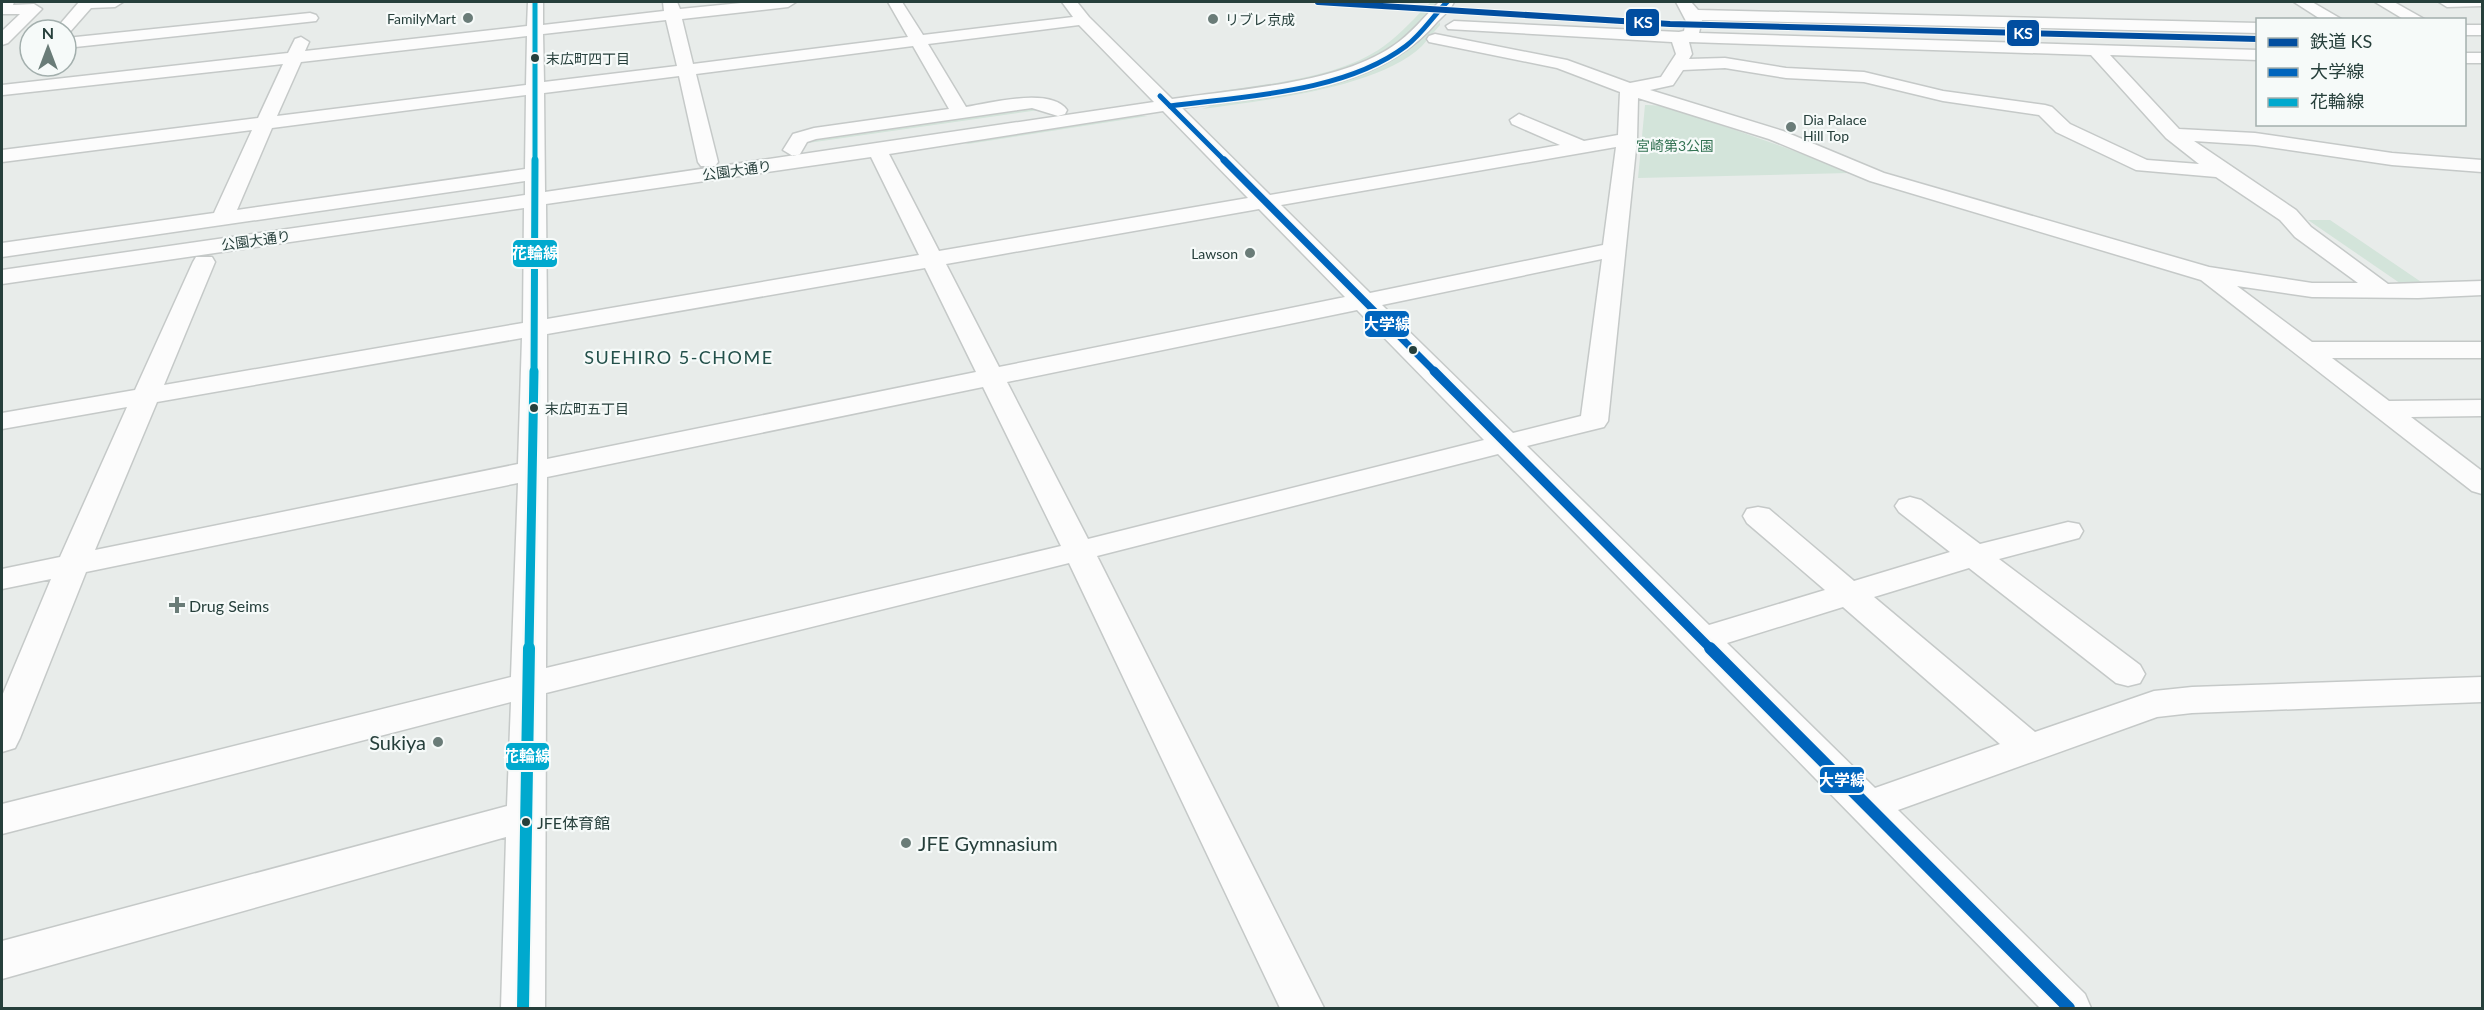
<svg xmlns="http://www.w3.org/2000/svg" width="2484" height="1010" viewBox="0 0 2484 1010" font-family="Lato,'Noto Sans JP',sans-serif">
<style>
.green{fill:#d3e4da}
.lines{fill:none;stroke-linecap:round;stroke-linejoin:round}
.minor-casing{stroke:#c5c9c8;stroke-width:3}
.minor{fill:#fcfcfc;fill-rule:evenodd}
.bus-1-far3-casing{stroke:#f6faf9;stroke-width:8}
.bus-1-far2-casing{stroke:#f6faf9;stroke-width:10}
.bus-1-far1-casing{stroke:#f6faf9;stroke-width:14}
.bus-1-casing{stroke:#f6faf9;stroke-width:16}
.bus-2-far3-casing{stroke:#f6faf9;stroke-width:8}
.bus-2-far2-casing{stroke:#f6faf9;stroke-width:10}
.bus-2-far1-casing{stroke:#f6faf9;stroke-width:14}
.bus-2-casing{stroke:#f6faf9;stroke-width:16}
.bus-1-far3{stroke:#0065bd;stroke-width:5}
.bus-1-far2{stroke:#0065bd;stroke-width:7}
.bus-1-far1{stroke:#0065bd;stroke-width:9}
.bus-1{stroke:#0065bd;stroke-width:12}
.bus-2-far3{stroke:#00a9ce;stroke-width:5}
.bus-2-far2{stroke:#00a9ce;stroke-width:7}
.bus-2-far1{stroke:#00a9ce;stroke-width:9}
.bus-2{stroke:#00a9ce;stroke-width:12}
.rail-1-casing{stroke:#f6faf9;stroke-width:8}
.rail-1{stroke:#014ea0;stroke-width:6}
.poi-dot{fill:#6a7c78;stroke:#f6faf9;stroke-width:2}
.bus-dot{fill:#263f3b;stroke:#f6faf9;stroke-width:2}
.labels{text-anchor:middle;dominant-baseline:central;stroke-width:4.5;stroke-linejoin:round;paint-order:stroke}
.far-poi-label{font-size:14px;fill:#263f3b;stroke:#f6faf9;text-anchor:end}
.bus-label{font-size:14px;fill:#263f3b;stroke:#f6faf9;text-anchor:start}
.far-park-label{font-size:14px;fill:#337353;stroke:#f6faf9}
.far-street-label{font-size:14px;fill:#263f3b;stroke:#f6faf9}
.poi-label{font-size:16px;fill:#263f3b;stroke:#f6faf9;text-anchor:start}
.near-bus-label{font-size:16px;fill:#263f3b;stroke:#f6faf9;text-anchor:start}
.neighbourhood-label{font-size:18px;letter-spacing:1.5px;fill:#23504a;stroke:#f6faf9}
.near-poi-label{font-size:20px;fill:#263f3b;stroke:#f6faf9;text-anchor:end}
.line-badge{stroke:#f6faf9;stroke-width:2}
.badge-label{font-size:16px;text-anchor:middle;font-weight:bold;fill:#fff}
</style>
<rect width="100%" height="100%" fill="#e8ecea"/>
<g class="green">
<path d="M1431,2h9c-16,15 -31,35 -51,47 -39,24 -128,42 -175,43 53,-8 126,-14 170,-46 17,-12 32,-30 47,-44z"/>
<path d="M1440,22v3c-6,7 -12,14 -18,21 -45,43 -159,54 -220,63l14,-5 137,-28 53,-24z"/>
<path d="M1645,105c24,-1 50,11 72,19 45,15 88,30 132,49l-211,5z"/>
<polygon points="1028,107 1039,110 808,143 816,137"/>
<polygon points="1128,116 1148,116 968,144 959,141"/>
<polygon points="2308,220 2330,220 2430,288 2407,288"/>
</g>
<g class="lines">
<defs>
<g id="minor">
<polygon points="2,2 14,2 13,5 34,4 42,9 8,43 2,45 2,31 20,14 2,14"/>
<polygon points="79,2 123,2 115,7 91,8 69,33 66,34 66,30 55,30"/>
<path d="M528,2h15v23l121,-14 -1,-9h14l3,7 71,-7h45l-8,5 -106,12 11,45 215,-27 -20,-35h14l21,33 150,-18 -11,-15h15l12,15 83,82c66,-10 166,-15 221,-53 18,-12 31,-29 46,-44h15c-3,7 -11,14 -17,20 -61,72 -169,73 -255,86l88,87 290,-50 -48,-21 -2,-4 9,-6 65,27 34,-6 2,-43 -63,-24 -128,-26 -2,-3 2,-3 6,-2 132,26 63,23 31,-6 15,-23 -4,-12 -224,-13 -2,-3 8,-5 225,11 5,-1 2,-10 -10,-19h15l7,8 560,13v10l-556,-13 -3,13 559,17v10l-148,-5 69,74 76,4 137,20 90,7v12l-90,-7 -137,-20 -61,-4 102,69 15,17 77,57 94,-3v14l-64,3 -106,-1 -75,-11 75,56h170v16h-150l57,43 93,-1v16l-71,1 71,54v23l-10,-3 -271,-211 -331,-99 -101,-42 -131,-41 -1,41 -29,282 -4,6 -77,19 182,179 116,-35 -78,-67 -4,-7 4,-7 11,-2 11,2 85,72 96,-29 -51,-40 -4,-6 4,-6 11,-3 11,3 59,44 88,-22 11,2 4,7 -4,7 -80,21 141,106 5,9 -5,9 -12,3 -12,-3 -147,-115 -95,29 161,135 119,-41 38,-4 290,-10v25l-290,11 -35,4 -259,93 187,184 6,14h-51l-542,-554 -401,102 227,452h-44l-211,-445 -523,130 -1,315h-44l5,-171 -504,142v-38l505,-135 4,-104 -509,132v-30l509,-127 7,-194 -432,89 -66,166 -5,10 -13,4v-56l49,-117 -49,10v-20l58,-12 67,-150 -125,22v-16l133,-23 58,-128 3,-5h16l3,5 -51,123 359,-62 1,-115 -522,76v-14l523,-75v-14l-523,76v-14l212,-30 38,-83 -250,32v-12l256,-32 25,-54 -280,31 -1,-10 286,-32 7,-14 6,-2 8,5 -4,9 222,-25zM666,20l11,46 -133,16 -1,-48zM1079,25l75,77 -609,90 -1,-99 135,-17 19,86 3,4h14l3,-4 -22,-88 217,-28 36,63 -135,19 -21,6 -10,16 10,6 7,-2 7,-12 9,-3 216,-31 26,8 7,-2 2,-4c-16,-23 -77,-7 -101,-3l-38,-63zM527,36l-1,49 -249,31 24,-54zM1689,42l402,13 75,83 33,26 -52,-4 -77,-36 -18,-17 -7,-2 -102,-14 -79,-19 -78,-4 -61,-10 -36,1 3,-5zM1725,68l61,10 78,4 79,19 96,14 17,17 80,38 80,7 64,43 15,17 63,46h-46l-103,-16 -325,-94 -101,-42 -133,-41 23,-5 10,-15zM526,95l-1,74 -288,41 35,-82zM1163,111l85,87 -309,53 -50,-97zM1616,147l-13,98 -233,48 -89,-88zM871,157l48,98 -372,64 -1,-115zM1259,209l86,88 -346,70 -53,-103zM1602,259l-21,157 -68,17 -131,-128zM925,268l51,104 -429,87v-125zM1357,310l127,130 -396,99 -81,-157zM522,338l-4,126 -423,86 62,-148zM983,387l78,159 -515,122 1,-191zM1843,607l157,137 -125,44 -148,-145z"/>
<polygon points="2294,2 2312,2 2343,20 2322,20"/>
<polygon points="2375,2 2394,2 2426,20 2405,20"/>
<polygon points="2439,2 2482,2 2482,6 2447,7"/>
<polygon points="310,13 316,15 318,18 316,21 66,48 66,38"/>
<rect x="2464" y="25" width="18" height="10"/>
<rect x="2464" y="53" width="18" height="10"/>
</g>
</defs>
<use href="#minor" class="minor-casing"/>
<use href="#minor" class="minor"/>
<defs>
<g id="bus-1-far3">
<polyline points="1160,96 1226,162"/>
<path d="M1170,106c74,-10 174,-13 236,-60 16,-12 27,-30 41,-44"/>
</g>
<polyline id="bus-1-far2" points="1224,160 1436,373"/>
<polyline id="bus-1-far1" points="1434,371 1711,649"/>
<polyline id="bus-1" points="1710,648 2069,1008"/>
<polyline id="bus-2-far3" points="535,2 535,162"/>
<polyline id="bus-2-far2" points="534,373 535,160"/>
<polyline id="bus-2-far1" points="529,649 534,371"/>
<polyline id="bus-2" points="523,1008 529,648"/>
</defs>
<use href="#bus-1-far3" class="bus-1-far3-casing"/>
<use href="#bus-1-far2" class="bus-1-far2-casing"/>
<use href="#bus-1-far1" class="bus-1-far1-casing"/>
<use href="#bus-1" class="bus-1-casing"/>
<use href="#bus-2-far3" class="bus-2-far3-casing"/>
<use href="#bus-2-far2" class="bus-2-far2-casing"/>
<use href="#bus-2-far1" class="bus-2-far1-casing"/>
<use href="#bus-2" class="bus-2-casing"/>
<use href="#bus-1-far3" class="bus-1-far3"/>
<use href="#bus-1-far2" class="bus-1-far2"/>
<use href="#bus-1-far1" class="bus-1-far1"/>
<use href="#bus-1" class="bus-1"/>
<use href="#bus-2-far3" class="bus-2-far3"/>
<use href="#bus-2-far2" class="bus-2-far2"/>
<use href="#bus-2-far1" class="bus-2-far1"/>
<use href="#bus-2" class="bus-2"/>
<defs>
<polyline id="rail-1" points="1318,2 1670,24 2258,39"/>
</defs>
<use href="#rail-1" class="rail-1-casing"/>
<use href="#rail-1" class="rail-1"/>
</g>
<g class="poi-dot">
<circle cx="468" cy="18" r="6"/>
<circle cx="1213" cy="19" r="6"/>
<circle cx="1791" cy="127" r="6"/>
<circle cx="1250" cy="253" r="6"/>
<path d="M174 596h6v6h6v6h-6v6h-6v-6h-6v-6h6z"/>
<circle cx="438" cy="742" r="6"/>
<circle cx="906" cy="843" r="6"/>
</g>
<g class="bus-dot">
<circle cx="535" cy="58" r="5"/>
<circle cx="1413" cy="350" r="5"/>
<circle cx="534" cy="408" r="5"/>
<circle cx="526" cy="822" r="5"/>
</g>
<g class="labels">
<g class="far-poi-label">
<text x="456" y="18">FamilyMart</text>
<text x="1225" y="19" text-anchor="start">リブレ京成</text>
<text x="1803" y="119" text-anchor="start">Dia Palace<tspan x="1803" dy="16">Hill Top</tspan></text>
<text x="1238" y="253">Lawson</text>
</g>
<g class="bus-label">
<text x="546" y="58">末広町四丁目</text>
<text x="545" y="408">末広町五丁目</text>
</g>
<g class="far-park-label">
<text x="1675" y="145">宮崎第3公園</text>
</g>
<g class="far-street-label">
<text transform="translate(737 170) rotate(-8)">公園大通り</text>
<text transform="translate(256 240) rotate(-8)">公園大通り</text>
</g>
<g class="poi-label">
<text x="189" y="605">Drug Seims</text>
</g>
<g class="near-bus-label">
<text x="537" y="822">JFE体育館</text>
</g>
<g class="neighbourhood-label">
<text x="679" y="357">SUEHIRO 5-CHOME</text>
</g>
<g class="near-poi-label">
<text x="426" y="742">Sukiya</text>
<text x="918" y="843" text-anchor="start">JFE Gymnasium</text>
</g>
</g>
<g class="line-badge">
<rect x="1625" y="8" width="35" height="29" rx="6" fill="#014ea0"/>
<rect x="2006" y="19" width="34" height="28" rx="6" fill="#014ea0"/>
<rect x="512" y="239" width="46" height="29" rx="6" fill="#00a9ce"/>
<rect x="1364" y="310" width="46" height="28" rx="6" fill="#0065bd"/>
<rect x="505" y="742" width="45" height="29" rx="6" fill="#00a9ce"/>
<rect x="1819" y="766" width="46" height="28" rx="6" fill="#0065bd"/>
</g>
<g class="badge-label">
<text x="1643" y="28">KS</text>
<text x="2023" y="39">KS</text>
<text x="535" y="259">花輪線</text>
<text x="1387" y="330">大学線</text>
<text x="527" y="762">花輪線</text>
<text x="1842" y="786">大学線</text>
</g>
<rect width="2484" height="1010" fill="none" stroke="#263f3b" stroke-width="6"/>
<rect x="2256" y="18" width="210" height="108" fill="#f6faf9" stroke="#a3afad" stroke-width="1.5"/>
<rect x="2268" y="38" width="30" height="9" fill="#014ea0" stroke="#a3afad" stroke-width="1.5"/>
<text x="2310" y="48" font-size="18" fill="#263f3b">鉄道 KS</text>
<rect x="2268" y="68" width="30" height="9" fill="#0065bd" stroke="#a3afad" stroke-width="1.5"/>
<text x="2310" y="78" font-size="18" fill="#263f3b">大学線</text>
<rect x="2268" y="98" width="30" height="9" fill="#00a9ce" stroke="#a3afad" stroke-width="1.5"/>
<text x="2310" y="108" font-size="18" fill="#263f3b">花輪線</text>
<g transform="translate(48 48)"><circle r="28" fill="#f6faf9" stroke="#a3afad" stroke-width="1.5"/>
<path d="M0-4.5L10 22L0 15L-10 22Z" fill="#6a7c78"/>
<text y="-9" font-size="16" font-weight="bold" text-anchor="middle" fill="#263f3b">N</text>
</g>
</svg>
